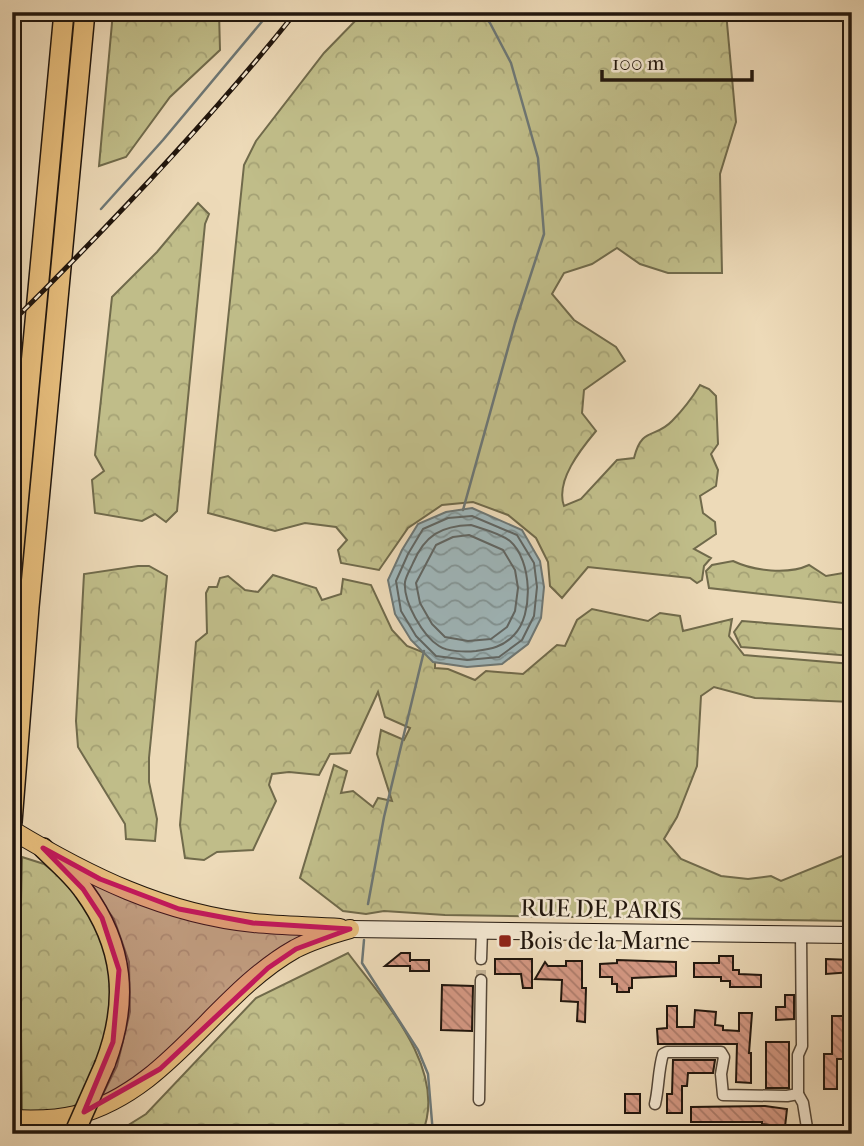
<svg xmlns="http://www.w3.org/2000/svg" width="864" height="1146" viewBox="0 0 864 1146" font-family="'IM FELL French Canon',serif">
<style>
.forest{fill:url(#forest-crowns);stroke:#706a4b;stroke-width:2}
.water{fill:url(#water-waves);stroke:#6d7775;stroke-width:2}
.lines{fill:none;stroke-linecap:round;stroke-linejoin:round}
.shore{stroke:#606664;stroke-width:2}
.stream{stroke:#6d7775;stroke-width:2.5}
.building{fill:url(#building-back-hatch);stroke:#21160d;stroke-width:2}
.minor-tunnel{stroke:#c4b396;stroke-width:10;stroke-dasharray:10 5;stroke-linecap:butt}
.minor-casing{stroke:#544738;stroke-width:13}
.secondary-casing{stroke:#21160d;stroke-width:18}
.primary-casing{stroke:#21160d;stroke-width:20}
.motorway-casing{stroke:#21160d;stroke-width:22}
.minor{stroke:#f3e7d1;stroke-width:10}
.secondary{stroke:#f3e7d1;stroke-width:16}
.primary{stroke:#e6bd7c;stroke-width:18}
.motorway{stroke:#e6bd7c;stroke-width:19}
.rail-casing{stroke:#21160d;stroke-width:5}
.rail{stroke:#f3e7d1;stroke-width:2.5;stroke-dasharray:8;stroke-linecap:butt}
.motorway-bridge-casing{stroke:#21160d;stroke-width:22;stroke-linecap:butt}
.motorway-bridge{stroke:#e6bd7c;stroke-width:19}
.marked{fill:#c2185b;fill-opacity:0.2;stroke:#c2185b;stroke-width:5;stroke-linejoin:round}
.poi-dot{fill:#8f2418;stroke:#f3e7d1;stroke-width:2.5}
.labels{text-anchor:middle;dominant-baseline:central;stroke-width:5;stroke-linejoin:round;paint-order:stroke}
.street-label{font-size:24px;fill:#21160d;stroke:#f3e7d1}
.poi-label{font-size:24px;fill:#21160d;stroke:#f3e7d1;text-anchor:start}
</style>
<defs>
<pattern id="forest-crowns" width="20" height="18" patternUnits="userSpaceOnUse" patternTransform="scale(1.75)"><rect width="20" height="18" fill="#c0bd89"/><path d="M2 6a3 3 0 1 1 6 0M12 15a3 3 0 1 1 6 0" fill="none" stroke="#a5a275"/></pattern>
<pattern id="water-waves" width="16" height="10" patternUnits="userSpaceOnUse" patternTransform="scale(1.75)"><rect width="16" height="10" fill="#9fb7bb"/><path d="M0 5q4-4 8 0t8 0" fill="none" stroke="#819496"/></pattern>
<pattern id="building-back-hatch" width="6" height="6" patternUnits="userSpaceOnUse" patternTransform="scale(1.75)"><rect width="6" height="6" fill="#d39782"/><path d="M-1 5l2 2M0 0l6 6M5-1l2 2" fill="none" stroke="#ab7a69"/></pattern>
</defs>
<rect width="100%" height="100%" fill="#eddab8"/>
<filter id="stains"><feTurbulence type="fractalNoise" baseFrequency=".00286" numOctaves="4"/><feColorMatrix values="0 0 0 0 .2 0 0 0 0 .09 0 0 0 0 .02 0 0 0 .5 -.17"/></filter>
<radialGradient id="worn" r=".72"><stop offset=".6" stop-color="#630" stop-opacity="0"/><stop offset="1" stop-color="#630" stop-opacity=".3"/></radialGradient>
<g class="forest">
<polygon points="113,12 219,12 220,50 170,97 126,157 99,166"/>
<path d="M367,12h359l10,110 -16,52 2,99h-54l-28,-9 -23,-16 -25,16 -28,9 -12,21 22,26 42,27 9,14 -41,29 -2,23 14,18c-15,18 -41,50 -32,75l17,-7 36,-39 17,-2c8,-32 21,-19 38,-37 11,-11 20,-23 28,-36l9,4 7,7 2,48 -7,10 7,16 -2,16 -16,10 3,17 12,9 1,12 -22,15 17,9 -7,8 -2,14 -5,3 -7,-5 -102,-11 -26,31 -12,-12 -2,-24 -12,-24 -28,-23 -35,-13 -31,3 -34,23 -29,42 -38,-7 -3,-13 9,-10 -11,-13 -31,-4 -30,8 -67,-18 36,-348 12,-24 68,-88 34,-35z"/>
<polygon points="198,203 209,214 205,224 177,511 166,522 155,514 142,521 95,513 92,480 104,471 95,455 112,297 157,252"/>
<path d="M733,561c21,10 55,14 76,4l17,11 17,-3 9,7v24l-143,-16 -3,-17 6,-6z"/>
<polygon points="138,566 149,566 167,576 149,758 149,782 157,819 155,841 126,839 125,824 78,747 76,721 84,574"/>
<polygon points="273,575 316,588 322,600 341,594 343,579 371,585 392,630 407,646 435,657 435,668 448,669 475,680 486,671 523,674 557,645 565,646 577,620 592,609 648,621 660,613 680,616 683,631 732,619 729,636 744,655 852,664 852,702 755,698 714,687 701,696 697,766 677,817 664,839 681,859 721,876 748,879 771,876 781,881 852,852 852,921 445,915 384,911 366,914 343,911 300,878 334,765 347,771 341,793 353,791 373,807 378,798 392,801 377,754 381,730 404,740 410,728 385,717 378,692 350,753 330,754 319,775 289,772 272,774 269,785 276,801 253,850 217,852 204,860 185,858 180,825 196,642 207,633 206,593 209,587 217,587 220,578 228,576 245,590 258,592"/>
<polygon points="742,621 852,630 852,656 741,647 734,632"/>
<polygon points="22,857 44,864 69,884 93,918 112,957 113,1011 104,1047 77,1104 66,1111 22,1113 20,945"/>
<polygon points="80,873 299,934 303,938 163,1060 100,1100 117,1066 130,1012 129,962 114,919"/>
<path d="M348,953c36,48 101,117 74,181h-308l32,-20 110,-116z"/>
</g>
<polygon class="water" points="472,508 522,530 540,561 544,587 541,618 528,644 502,664 467,667 433,662 411,640 395,614 388,580 402,550 418,524 446,512"/>
<g class="lines">
<g class="shore">
<polygon points="472,516 517,535 534,563 537,587 534,616 522,640 499,657 467,660 436,656 416,636 401,611 396,581 408,554 423,529 448,518"/>
<path d="M471,525c12,4 29,8 39,16 22,19 24,74 4,94 -11,12 -23,14 -38,16 -10,1 -28,1 -37,-5 -16,-10 -36,-44 -34,-64 1,-6 6,-14 8,-19 12,-28 28,-37 58,-38z"/>
<polygon points="469,535 503,550 515,570 518,588 515,611 507,627 491,639 468,641 445,637 432,624 420,603 416,583 436,545 453,537"/>
</g>
<g class="stream">
<polyline points="101,209 163,140 270,12"/>
<polyline points="463,510 515,323 544,234 538,158 511,63 490,23 480,12"/>
<polyline points="368,904 384,817 424,651"/>
<polyline points="364,940 362,963 418,1050 428,1074 433,1134"/>
</g>
</g>
<g class="building">
<polygon points="401,953 410,953 410,962 410,960 429,960 429,971 410,971 410,966 385,966"/>
<polygon points="719,956 733,956 733,970 739,970 739,974 761,975 761,987 730,987 730,981 721,981 721,977 694,977 694,963 719,963"/>
<polygon points="495,959 532,959 532,988 523,988 521,974 495,974"/>
<polygon points="826,959 852,960 852,972 826,974"/>
<polygon points="617,960 676,962 676,976 632,978 632,988 629,988 629,992 617,992 617,984 612,984 612,977 600,977 600,964 617,963"/>
<polygon points="566,961 582,961 582,988 586,988 585,1022 577,1021 578,1002 561,1001 562,980 535,979 545,962 548,966 566,966"/>
<polygon points="442,985 473,986 472,1031 441,1030"/>
<polygon points="785,995 794,995 794,1019 776,1020 776,1007 785,1007"/>
<polygon points="667,1006 677,1006 677,1027 694,1027 695,1010 716,1012 715,1025 723,1026 723,1030 739,1031 739,1013 752,1013 749,1053 751,1053 751,1083 736,1082 737,1044 658,1044 657,1029 667,1028"/>
<polygon points="832,1016 847,1016 848,1047 852,1047 852,1059 837,1059 837,1089 824,1089 824,1054 832,1054"/>
<rect x="766" y="1042" width="23" height="46"/>
<polygon points="673,1060 715,1060 713,1073 688,1073 687,1086 682,1086 682,1113 667,1113 667,1094 672,1094"/>
<rect x="625" y="1094" width="15" height="19"/>
<polygon points="765,1106 787,1109 785,1127 762,1124 762,1122 691,1122 691,1107"/>
</g>
<g class="lines">
<polyline class="minor-tunnel" points="481,980 481,959"/>
<defs>
<g id="minor">
<polyline points="481,959 482,930"/>
<polyline points="798,1094 803,1103 808,1134"/>
<polyline points="479,1100 481,980"/>
<path d="M655,1104c4,-17 3,-33 8,-50l4,-2h54l3,5 -3,17 2,21 64,1 11,-2v-39l4,-9 -1,-112"/>
</g>
<polyline id="secondary" points="350,929 852,935"/>
<g id="primary">
<path d="M12,830c76,46 153,84 242,93 29,3 57,3 86,5"/>
<path d="M12,1119c21,1 44,1 64,-4 93,-24 139,-121 219,-166 17,-9 37,-15 55,-20"/>
</g>
<g id="motorway">
<polyline points="12,568 64,12"/>
<polyline points="12,822 29,607 85,12"/>
<path d="M43,848c14,14 30,27 41,43 40,55 45,110 21,173"/>
</g>
</defs>
<use href="#minor" class="minor-casing"/>
<use href="#secondary" class="secondary-casing"/>
<use href="#primary" class="primary-casing"/>
<use href="#motorway" class="motorway-casing"/>
<use href="#minor" class="minor"/>
<use href="#secondary" class="secondary"/>
<use href="#primary" class="primary"/>
<use href="#motorway" class="motorway"/>
<defs>
<path id="rail" d="M12,322c100,-99 196,-200 284,-310"/>
</defs>
<use href="#rail" class="rail-casing"/>
<use href="#rail" class="rail"/>
<defs>
<polyline id="motorway-bridge" points="74,1134 105,1064"/>
</defs>
<use href="#motorway-bridge" class="motorway-bridge-casing"/>
<use href="#motorway-bridge" class="motorway-bridge"/>
</g>
<path class="marked" d="M43,848l57,31 79,30 74,14 97,6 -54,20 -28,19 -108,101 -76,43 29,-70 6,-72 -17,-52 -19,-29z"/>
<rect class="poi-dot" x="498" y="934" width="14" height="14" rx="3.5"/>
<g class="labels">
<g class="street-label">
<text transform="translate(601 909) rotate(1)">RUE DE PARIS</text>
</g>
<g class="poi-label">
<text x="519" y="941">Bois de la Marne</text>
</g>
</g>
<rect width="864" height="1146" fill="none" stroke="#eddab8" stroke-width="42"/>
<rect x="14" y="14" width="836" height="1118" fill="none" stroke="#21160d" stroke-width="3.5"/>
<rect x="21" y="21" width="822" height="1104" fill="none" stroke="#21160d" stroke-width="2"/>
<path d="M602 70v10h150v-10" fill="none" stroke="#21160d" stroke-width="3.5"/>
<text x="612" y="70" font-size="21" fill="#21160d" stroke="#f3e7d1" stroke-width="5" paint-order="stroke">100 m</text>
<rect width="100%" height="100%" filter="url(#stains)"/>
<rect width="100%" height="100%" fill="url(#worn)"/>
</svg>
